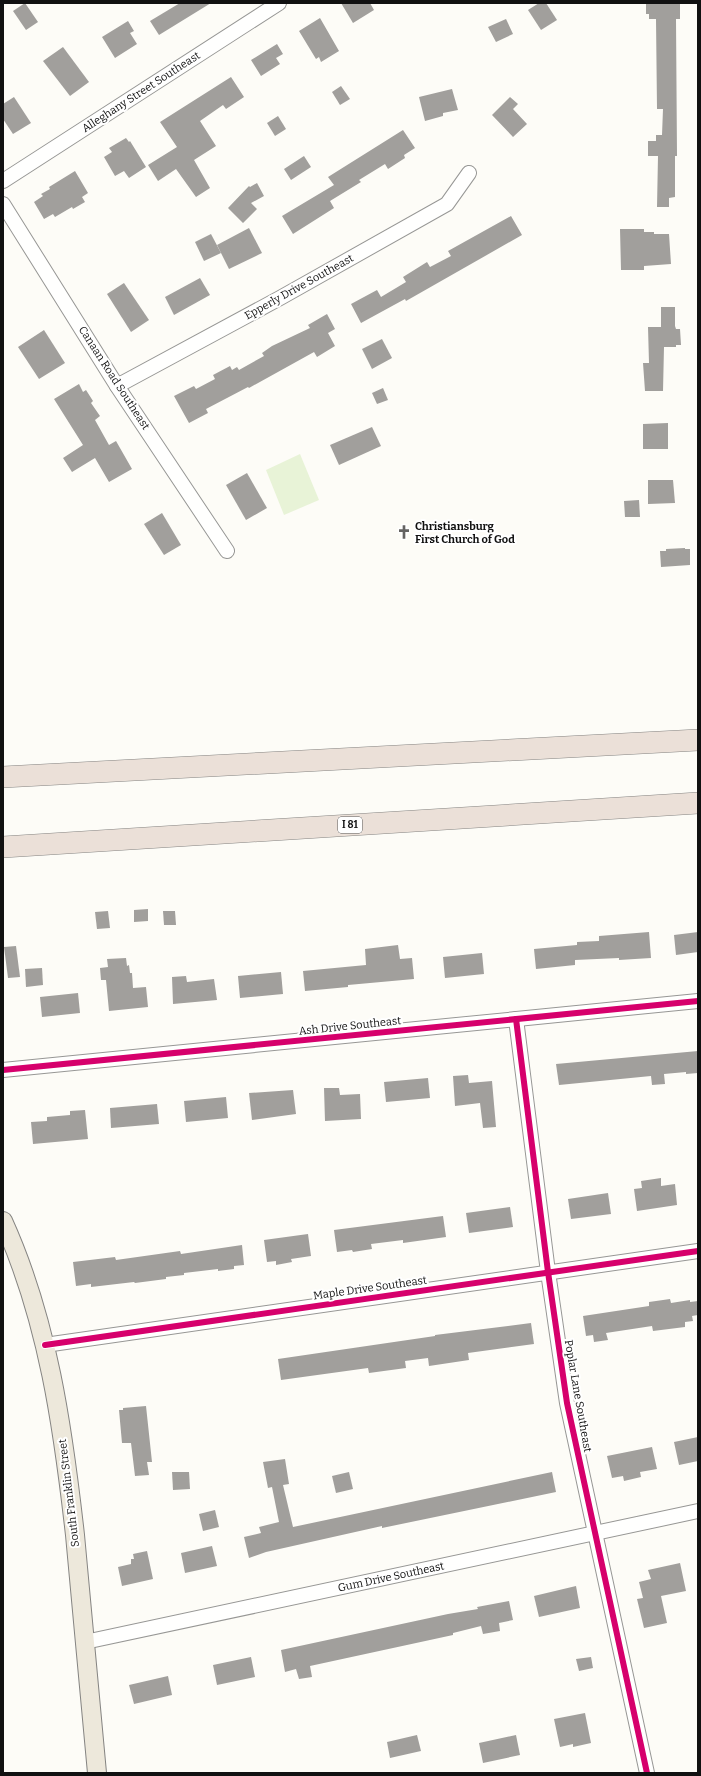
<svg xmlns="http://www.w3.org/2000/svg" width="701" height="1776" viewBox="0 0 701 1776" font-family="Bitter,serif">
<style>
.green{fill:#e8f3d7}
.building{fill:#a19f9c}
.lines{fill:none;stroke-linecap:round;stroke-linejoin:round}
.minor-casing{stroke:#979795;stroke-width:16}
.major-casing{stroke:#858482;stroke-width:20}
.highway-casing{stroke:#858482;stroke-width:22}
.minor{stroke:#fffffe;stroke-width:14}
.major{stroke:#ede8db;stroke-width:18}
.highway{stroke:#ebe0d8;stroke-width:21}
.cycleway-casing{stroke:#fff;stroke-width:8}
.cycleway{stroke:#d6006c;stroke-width:6}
.labels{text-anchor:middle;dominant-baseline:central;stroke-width:4;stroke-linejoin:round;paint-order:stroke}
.shield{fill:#fff;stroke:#585858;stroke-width:1}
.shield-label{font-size:10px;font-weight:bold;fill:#111}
.street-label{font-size:11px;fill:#111;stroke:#fff}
.poi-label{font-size:11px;font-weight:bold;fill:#111;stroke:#fff;text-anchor:start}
</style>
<rect width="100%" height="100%" fill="#fdfcf7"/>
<polygon class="green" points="300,454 319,500 284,515 266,470"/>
<g class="building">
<polygon points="25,3 38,22 26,30 13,11"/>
<polygon points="180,3 211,3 159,35 150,21"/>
<polygon points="341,3 370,3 374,10 353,23"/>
<polygon points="539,3 546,3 557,20 541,30 528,10"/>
<polygon points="646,3 680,3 680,19 676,19 677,156 675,156 675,197 669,198 669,207 657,207 658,156 648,156 648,141 656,141 656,135 662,135 663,109 657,109 656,19 649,19 649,14 646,14"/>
<polygon points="320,18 339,51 321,62 319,57 316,59 299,31"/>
<polygon points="506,19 513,34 496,42 488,27"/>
<polygon points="128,21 134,31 130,33 137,44 115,58 102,37"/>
<polygon points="277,44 283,54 276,58 280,64 261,76 251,60"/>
<polygon points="63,47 89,82 70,96 43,61"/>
<polygon points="231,77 244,97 226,109 223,105 200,121 216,146 194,160 210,188 196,197 176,169 158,181 148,165 177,147 160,122"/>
<polygon points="341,86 350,99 340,105 332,92"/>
<polygon points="452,89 458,110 443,113 443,116 425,121 419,97"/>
<polygon points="14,97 31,123 13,134 3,119 3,104"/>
<polygon points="510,97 518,104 513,109 527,124 513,137 492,115"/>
<polygon points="278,116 286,129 275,136 267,123"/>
<polygon points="403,130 415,148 404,155 405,158 388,169 385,164 359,180 361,182 330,201 334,208 293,234 282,216 334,185 328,177"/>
<polygon points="126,138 129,142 130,141 146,167 129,178 124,171 115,176 104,157 112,152 109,148"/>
<polygon points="304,156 311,167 291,180 284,169"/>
<polygon points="75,171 88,193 82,197 85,202 73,209 72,207 55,217 53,214 44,219 34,202 43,196 41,194 50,189 49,187"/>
<polygon points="257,183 264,196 251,203 257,209 243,223 228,208 249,186 250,187"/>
<polygon points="511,216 522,235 406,301 405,299 361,323 351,304 377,290 381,297 406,282 403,277 427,262 430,267 451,256 448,251"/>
<polygon points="249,228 262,253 229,269 217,245"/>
<polygon points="620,229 644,229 644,232 654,232 654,234 669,234 671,264 644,266 644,270 621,270"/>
<polygon points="211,234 221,253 204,261 195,242"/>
<polygon points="200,278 210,295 174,315 165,297"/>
<polygon points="124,283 149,320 131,332 107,294"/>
<polygon points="661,307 675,307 675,326 676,329 680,329 681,345 676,345 676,347 664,347 663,391 645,391 643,363 649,363 648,327 661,327"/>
<polygon points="327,314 335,329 328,333 335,346 317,357 314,352 249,388 248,387 206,409 208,413 189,423 174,396 194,386 196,389 215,379 213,375 230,366 232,370 237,367 239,370 264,356 262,353 272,346 310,328 308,325"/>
<polygon points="44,330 65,363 39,379 18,347"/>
<polygon points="382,339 392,358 372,369 362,349"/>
<polygon points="79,384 83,392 86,390 93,401 91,403 100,416 95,420 109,445 116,441 132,469 109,482 95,458 72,472 63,458 83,445 54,399"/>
<polygon points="383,388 388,400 377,404 372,393"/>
<polygon points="668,423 668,449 643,449 643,424"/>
<polygon points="372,427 381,446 339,465 330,445"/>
<polygon points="247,473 267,508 246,520 226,485"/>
<polygon points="648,480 673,480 675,503 648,504"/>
<polygon points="639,500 640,517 625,517 624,501"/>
<polygon points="162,513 181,545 164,555 144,524"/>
<polygon points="685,548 685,549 690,549 690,565 661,567 660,551 666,551 666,549"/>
<polygon points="148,909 148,921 134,922 134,910"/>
<polygon points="108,911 110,928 97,929 95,912"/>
<polygon points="163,911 175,911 176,925 164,925"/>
<polygon points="649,932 651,958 619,960 619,958 575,960 575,965 536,969 534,949 577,945 577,942 599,941 599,936"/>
<polygon points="698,932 698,952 676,955 674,935"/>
<polygon points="398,945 400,959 412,958 414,979 348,985 348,987 305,991 303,971 366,965 365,949"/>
<polygon points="16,946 20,977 8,978 4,947"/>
<polygon points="482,953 484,974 445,978 443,957"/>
<polygon points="126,958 127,966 129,965 130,973 132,973 133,988 146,987 148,1007 109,1011 106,980 101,980 100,968 108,967 107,959"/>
<polygon points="42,968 43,985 26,987 25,969"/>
<polygon points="281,972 283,994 240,998 238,976"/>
<polygon points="186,976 187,982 214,979 217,1000 173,1004 172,977"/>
<polygon points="78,993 80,1013 42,1017 40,997"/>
<polygon points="698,1051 698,1073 686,1074 686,1072 664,1074 665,1084 652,1085 651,1076 559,1085 556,1064"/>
<polygon points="468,1075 469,1083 492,1081 496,1127 483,1128 480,1103 455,1106 453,1076"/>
<polygon points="428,1078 430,1098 386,1102 384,1082"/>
<polygon points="324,1088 339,1088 340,1095 360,1094 361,1119 325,1121"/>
<polygon points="293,1090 296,1114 252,1120 249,1093"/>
<polygon points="226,1097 228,1118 186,1122 184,1101"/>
<polygon points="157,1104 159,1124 111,1128 110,1108"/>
<polygon points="85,1110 88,1139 33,1144 31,1122 47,1121 47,1117 70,1115 70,1111"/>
<polygon points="661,1178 661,1186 675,1184 677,1205 637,1211 634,1189 642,1188 641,1181"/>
<polygon points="608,1193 611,1214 571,1219 568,1199"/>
<polygon points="510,1207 513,1227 469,1233 466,1213"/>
<polygon points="443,1216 446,1237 403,1243 403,1240 371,1244 372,1249 353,1252 352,1250 337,1252 334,1230"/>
<polygon points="308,1234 311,1256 291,1259 292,1262 276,1265 276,1261 267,1262 264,1240"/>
<polygon points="242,1245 244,1265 234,1266 234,1269 218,1271 218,1269 184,1273 184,1275 166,1277 166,1279 135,1283 134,1282 91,1287 91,1284 76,1286 73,1262 115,1257 116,1260 180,1251 181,1254"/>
<polygon points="670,1299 671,1303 690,1300 690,1302 698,1301 698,1315 692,1316 693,1321 685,1322 685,1327 653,1331 652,1326 606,1333 608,1340 594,1342 593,1335 586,1336 583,1316 649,1306 649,1302"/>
<polygon points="531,1323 534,1344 468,1353 469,1360 429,1366 428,1358 405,1361 406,1368 369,1373 368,1368 281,1380 278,1359 435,1336 435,1335"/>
<polygon points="146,1406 152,1462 147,1462 149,1475 135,1476 131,1443 122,1443 119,1410 123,1410 123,1408"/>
<polygon points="698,1437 698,1461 679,1465 674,1442"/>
<polygon points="652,1447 657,1469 640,1472 641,1477 624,1481 623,1476 612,1478 607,1456"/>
<polygon points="285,1459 289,1484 283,1485 293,1527 552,1472 556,1492 382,1528 382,1526 266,1552 249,1558 244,1537 261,1533 259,1527 279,1522 272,1487 268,1488 263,1462"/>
<polygon points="172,1472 189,1472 190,1489 173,1490"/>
<polygon points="349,1472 353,1489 336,1493 332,1476"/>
<polygon points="215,1510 219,1527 203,1531 199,1514"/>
<polygon points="212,1546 217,1566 185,1573 181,1553"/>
<polygon points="147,1551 153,1579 122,1586 118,1567 131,1564 131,1559 134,1559 133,1554"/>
<polygon points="680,1563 686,1591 661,1596 667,1623 644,1628 637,1599 643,1598 639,1582 651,1579 648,1570"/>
<polygon points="576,1586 580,1608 539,1617 534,1596"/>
<polygon points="509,1601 513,1620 499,1623 500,1631 483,1634 481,1626 453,1633 453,1635 310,1666 312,1677 299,1679 296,1669 285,1672 281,1650 448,1614 478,1609 477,1607"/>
<polygon points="251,1657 255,1677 217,1685 213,1665"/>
<polygon points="591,1657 593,1668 579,1671 576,1659"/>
<polygon points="168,1676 172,1695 134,1704 129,1685"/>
<polygon points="585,1713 591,1743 573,1747 573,1744 560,1747 554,1719"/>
<polygon points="417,1735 421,1751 390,1758 387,1742"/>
<polygon points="516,1735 520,1755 483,1763 479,1743"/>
</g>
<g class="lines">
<defs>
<g id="minor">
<polyline points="3,181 279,3"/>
<polyline points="3,204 117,386 227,551"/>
<polyline points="117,386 280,298 447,204 469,173"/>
<polyline points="516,1019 548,1272 567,1403 647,1773"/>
<polyline points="3,1070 698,1001"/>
<polyline points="45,1345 698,1251"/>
<polyline points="85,1642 698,1511"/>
</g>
<path id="major" d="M3,1221c45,99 60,207 72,314 8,79 14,159 22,238"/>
<g id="highway">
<polyline points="3,777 698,740"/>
<polyline points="3,847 698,803"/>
</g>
</defs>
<use href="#minor" class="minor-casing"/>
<use href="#major" class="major-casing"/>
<use href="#highway" class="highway-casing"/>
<use href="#minor" class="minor"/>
<use href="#major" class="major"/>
<use href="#highway" class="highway"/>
<defs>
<g id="cycleway">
<polyline points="516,1019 548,1272 567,1403 647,1773"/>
<polyline points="3,1070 698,1001"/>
<polyline points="45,1345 698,1251"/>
</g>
</defs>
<use href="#cycleway" class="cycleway-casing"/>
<use href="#cycleway" class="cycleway"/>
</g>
<defs>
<symbol id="church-bare" viewBox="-9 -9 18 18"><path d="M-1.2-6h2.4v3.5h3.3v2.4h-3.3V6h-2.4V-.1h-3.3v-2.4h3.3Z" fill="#646362" stroke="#fff" stroke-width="2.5" paint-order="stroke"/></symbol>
</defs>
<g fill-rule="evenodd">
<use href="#church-bare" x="394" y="522" width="20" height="20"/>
</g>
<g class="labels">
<rect class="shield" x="338" y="817" width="24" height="16" rx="3"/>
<g class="shield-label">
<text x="350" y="825">I 81</text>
</g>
<g class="street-label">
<text transform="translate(141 92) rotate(-33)">Alleghany Street Southeast</text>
<text transform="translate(299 287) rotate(-29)">Epperly Drive Southeast</text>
<text transform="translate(114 378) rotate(57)">Canaan Road Southeast</text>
<text transform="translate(350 1026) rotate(-6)">Ash Drive Southeast</text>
<text transform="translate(370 1288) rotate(-8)">Maple Drive Southeast</text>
<text transform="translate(578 1396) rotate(80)">Poplar Lane Southeast</text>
<text transform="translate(69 1493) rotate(-97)">South Franklin Street</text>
<text transform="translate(391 1577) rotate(-12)">Gum Drive Southeast</text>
</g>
<g class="poi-label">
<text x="415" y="526">Christiansburg<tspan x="415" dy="13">First Church of God</tspan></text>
</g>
</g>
<rect width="701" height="1776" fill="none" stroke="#111111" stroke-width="8"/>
</svg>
